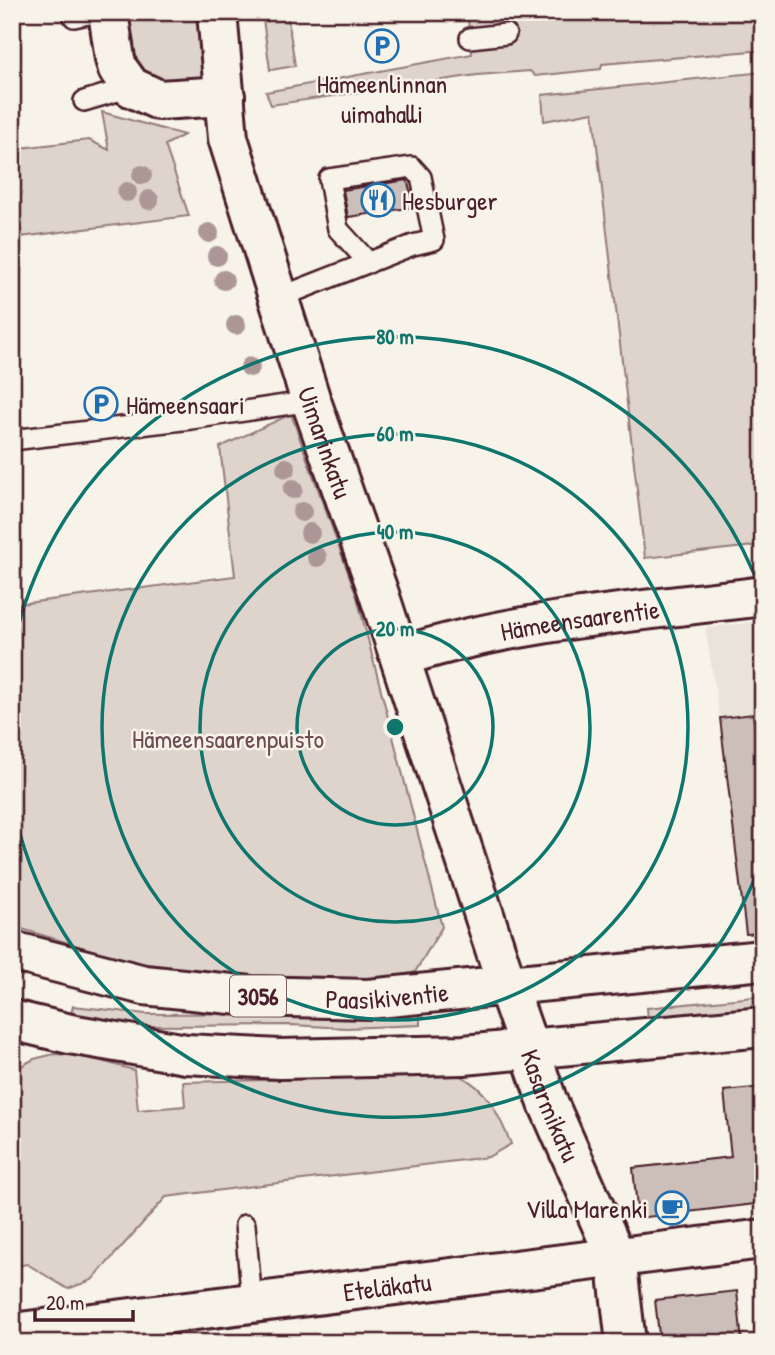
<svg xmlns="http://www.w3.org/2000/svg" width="775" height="1355" viewBox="0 0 775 1355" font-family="'Patrick Hand',sans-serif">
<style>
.built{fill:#eae3da}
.green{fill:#ded4cc;stroke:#947a7c;stroke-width:2}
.building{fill:#ccbfb9;stroke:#4a1f2b;stroke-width:2}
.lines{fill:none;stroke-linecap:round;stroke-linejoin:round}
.service-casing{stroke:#4a1f2b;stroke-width:24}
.minor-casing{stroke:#4a1f2b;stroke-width:44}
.tertiary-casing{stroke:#4a1f2b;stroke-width:44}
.primary-casing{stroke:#4a1f2b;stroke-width:44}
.service{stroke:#f7f3e8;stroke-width:19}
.minor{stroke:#f7f3e8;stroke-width:38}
.tertiary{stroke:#f7f3e8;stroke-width:38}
.primary{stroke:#f7f3e8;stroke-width:38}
.tree{fill:#ac9796}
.ring{fill:none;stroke:#0f766e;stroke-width:3.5}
.labels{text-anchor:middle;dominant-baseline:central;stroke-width:5;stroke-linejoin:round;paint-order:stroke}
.shield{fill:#f7f3e8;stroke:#7e5f64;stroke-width:2}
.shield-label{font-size:24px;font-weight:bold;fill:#4a1f2b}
.poi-label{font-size:26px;fill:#4a1f2b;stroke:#f7f3e8;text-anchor:start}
.street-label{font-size:26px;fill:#4a1f2b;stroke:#f7f3e8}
.park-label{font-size:26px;fill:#6f4c53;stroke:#f7f3e8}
.centre{fill:#0f766e;stroke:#f7f3e8;stroke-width:3.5}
.ring-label{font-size:21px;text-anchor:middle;font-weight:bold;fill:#0f766e;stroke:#f7f3e8;stroke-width:5;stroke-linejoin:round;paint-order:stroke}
</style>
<rect width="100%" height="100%" fill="#f7f3e8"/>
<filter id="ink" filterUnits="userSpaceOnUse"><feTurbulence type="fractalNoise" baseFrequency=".0143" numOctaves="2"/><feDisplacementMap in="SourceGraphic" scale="14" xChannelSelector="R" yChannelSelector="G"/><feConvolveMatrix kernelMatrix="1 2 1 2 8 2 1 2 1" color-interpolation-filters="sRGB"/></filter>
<g filter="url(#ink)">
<polygon class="built" points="763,621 763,891 741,893 720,718 705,628"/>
<g class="green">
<polygon points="129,12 206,12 205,74 199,79 161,85 137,71 131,50"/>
<polygon points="262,12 287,12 295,66 270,70"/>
<polygon points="467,12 763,12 763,50 602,64 601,69 535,76 530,71 477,75 271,105 266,92 472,54"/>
<polygon points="763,72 763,545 645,558 593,112 544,121 542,95"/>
<polygon points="102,112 184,135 165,145 189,216 12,238 12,149 89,140 109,150"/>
<polygon points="291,414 357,597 442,927 415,972 367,983 251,980 145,966 12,926 12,605 235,576 220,447"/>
<polygon points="763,996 763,1008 648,1019 647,1008"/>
<polygon points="73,1006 146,1014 420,1012 420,1025 346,1028 292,1025 147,1026 71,1014"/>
<path d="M54,1054l29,2 51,14 4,40 47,-4 -2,-24 276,-7c30,15 39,39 52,69l-23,13 -322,40 -74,83 -24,9 -41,-25 -15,3v-196l22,-12z"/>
</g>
<g class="building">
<polygon points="407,180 415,207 348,217 343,190"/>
<polygon points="753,714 763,796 763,933 746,934 720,718"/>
<polygon points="763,1087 763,1203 638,1218 633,1168 731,1157 724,1091"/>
<polygon points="737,1291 742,1343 660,1343 655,1300"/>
</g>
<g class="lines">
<defs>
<g id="service">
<polyline points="74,17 98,12"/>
<polyline points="470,38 506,34"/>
<polyline points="84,101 131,87"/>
<polyline points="278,298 413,245 434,240 421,177 412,167 329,179 338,229 369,263"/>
<polyline points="12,440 191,419 311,401"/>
<polyline points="245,1225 252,1302"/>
</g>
<g id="minor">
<polyline points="108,12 115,59 118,69 131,87 159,100 225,96"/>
<path id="s1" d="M217,12l11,126 83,263 67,190 129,394"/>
<path id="s2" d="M400,657c112,-37 245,-46 363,-61"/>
<path id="s3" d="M12,1333l751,-94"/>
</g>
<g id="tertiary">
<path id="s4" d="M507,985l41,118 68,154 10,86"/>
</g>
<g id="primary">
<path id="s5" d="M12,951l132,34 107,11 117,3 395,-39"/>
<polyline points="12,1020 70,1034 186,1054 280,1059 464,1055 763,1027"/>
</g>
</defs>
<use href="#service" class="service-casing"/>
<use href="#minor" class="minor-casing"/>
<use href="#tertiary" class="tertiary-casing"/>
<use href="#primary" class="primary-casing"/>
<use href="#service" class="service"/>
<use href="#minor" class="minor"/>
<use href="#tertiary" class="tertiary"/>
<use href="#primary" class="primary"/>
</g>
<g class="tree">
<circle cx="142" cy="175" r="10"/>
<circle cx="127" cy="192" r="10"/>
<circle cx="149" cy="200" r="10"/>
<circle cx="209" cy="233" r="10"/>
<circle cx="217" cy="256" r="10"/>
<circle cx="224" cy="280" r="10"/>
<circle cx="236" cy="325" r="10"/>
<circle cx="250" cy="367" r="10"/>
<circle cx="286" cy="468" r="10"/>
<circle cx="293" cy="489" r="10"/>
<circle cx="302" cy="512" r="10"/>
<circle cx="310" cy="533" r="10"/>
<circle cx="317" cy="557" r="10"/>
</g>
</g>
<g class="ring">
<circle cx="395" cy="727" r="98"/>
<circle cx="395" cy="727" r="195"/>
<circle cx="395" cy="727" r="293"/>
<path d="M763 857A390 390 0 0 1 13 805M13 649A390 390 0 0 1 763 597"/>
</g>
<defs>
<symbol id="parking-ring" viewBox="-11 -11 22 22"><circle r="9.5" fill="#f7f3e8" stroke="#1f6fb2" stroke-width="1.5"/><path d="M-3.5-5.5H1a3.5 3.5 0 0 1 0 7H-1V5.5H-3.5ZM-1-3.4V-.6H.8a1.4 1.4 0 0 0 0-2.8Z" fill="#1f6fb2"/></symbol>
<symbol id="restaurant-ring" viewBox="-11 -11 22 22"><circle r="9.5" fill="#f7f3e8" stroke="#1f6fb2" stroke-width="1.5"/><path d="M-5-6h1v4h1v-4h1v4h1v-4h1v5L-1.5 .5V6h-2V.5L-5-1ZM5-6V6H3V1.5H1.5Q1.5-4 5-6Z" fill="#1f6fb2"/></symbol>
<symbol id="cafe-ring" viewBox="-11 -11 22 22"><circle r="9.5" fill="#f7f3e8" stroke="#1f6fb2" stroke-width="1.5"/><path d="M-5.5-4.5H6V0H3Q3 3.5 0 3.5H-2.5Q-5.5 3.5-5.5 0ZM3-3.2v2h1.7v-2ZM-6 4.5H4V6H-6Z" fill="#1f6fb2"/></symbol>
</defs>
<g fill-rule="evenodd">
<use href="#parking-ring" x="363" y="27" width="38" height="38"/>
<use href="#restaurant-ring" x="359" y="181" width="38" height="38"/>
<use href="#parking-ring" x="82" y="385" width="38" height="38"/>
<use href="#cafe-ring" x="653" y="1189" width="38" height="38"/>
</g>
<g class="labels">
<rect class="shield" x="230" y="975.5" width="56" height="41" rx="5"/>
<g class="shield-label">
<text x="258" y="996">3056</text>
</g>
<g class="poi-label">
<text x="382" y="83" text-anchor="middle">Hämeenlinnan<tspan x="382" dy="30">uimahalli</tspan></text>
<text x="402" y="200">Hesburger</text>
<text x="126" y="404">Hämeensaari</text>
<text x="648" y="1208" text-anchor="end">Villa Marenki</text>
</g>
<g class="street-label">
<text stroke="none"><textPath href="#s1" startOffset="446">Uimarinkatu</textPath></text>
<text stroke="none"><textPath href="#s2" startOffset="184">Hämeensaarentie</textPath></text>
<text stroke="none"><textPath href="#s5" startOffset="380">Paasikiventie</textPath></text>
<text stroke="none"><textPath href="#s4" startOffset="128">Kasarmikatu</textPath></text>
<text stroke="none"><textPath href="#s3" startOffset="378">Eteläkatu</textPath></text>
</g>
<g class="park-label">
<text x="228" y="738">Hämeensaarenpuisto</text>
</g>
</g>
<circle cx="395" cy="727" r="10" class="centre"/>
<g class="ring-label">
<text x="395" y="344">80 m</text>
<text x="395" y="441">60 m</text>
<text x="395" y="539">40 m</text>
<text x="395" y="636">20 m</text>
</g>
<rect width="775" height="1355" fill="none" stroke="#f7f3e8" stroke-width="42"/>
<rect x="21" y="21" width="733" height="1313" fill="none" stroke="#4a1f2b" stroke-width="2.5" filter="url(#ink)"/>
<path d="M35 1310v10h98v-10" fill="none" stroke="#4a1f2b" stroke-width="3.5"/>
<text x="46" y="1310" font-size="21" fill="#4a1f2b" stroke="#f7f3e8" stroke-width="5" paint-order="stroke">20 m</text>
</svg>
